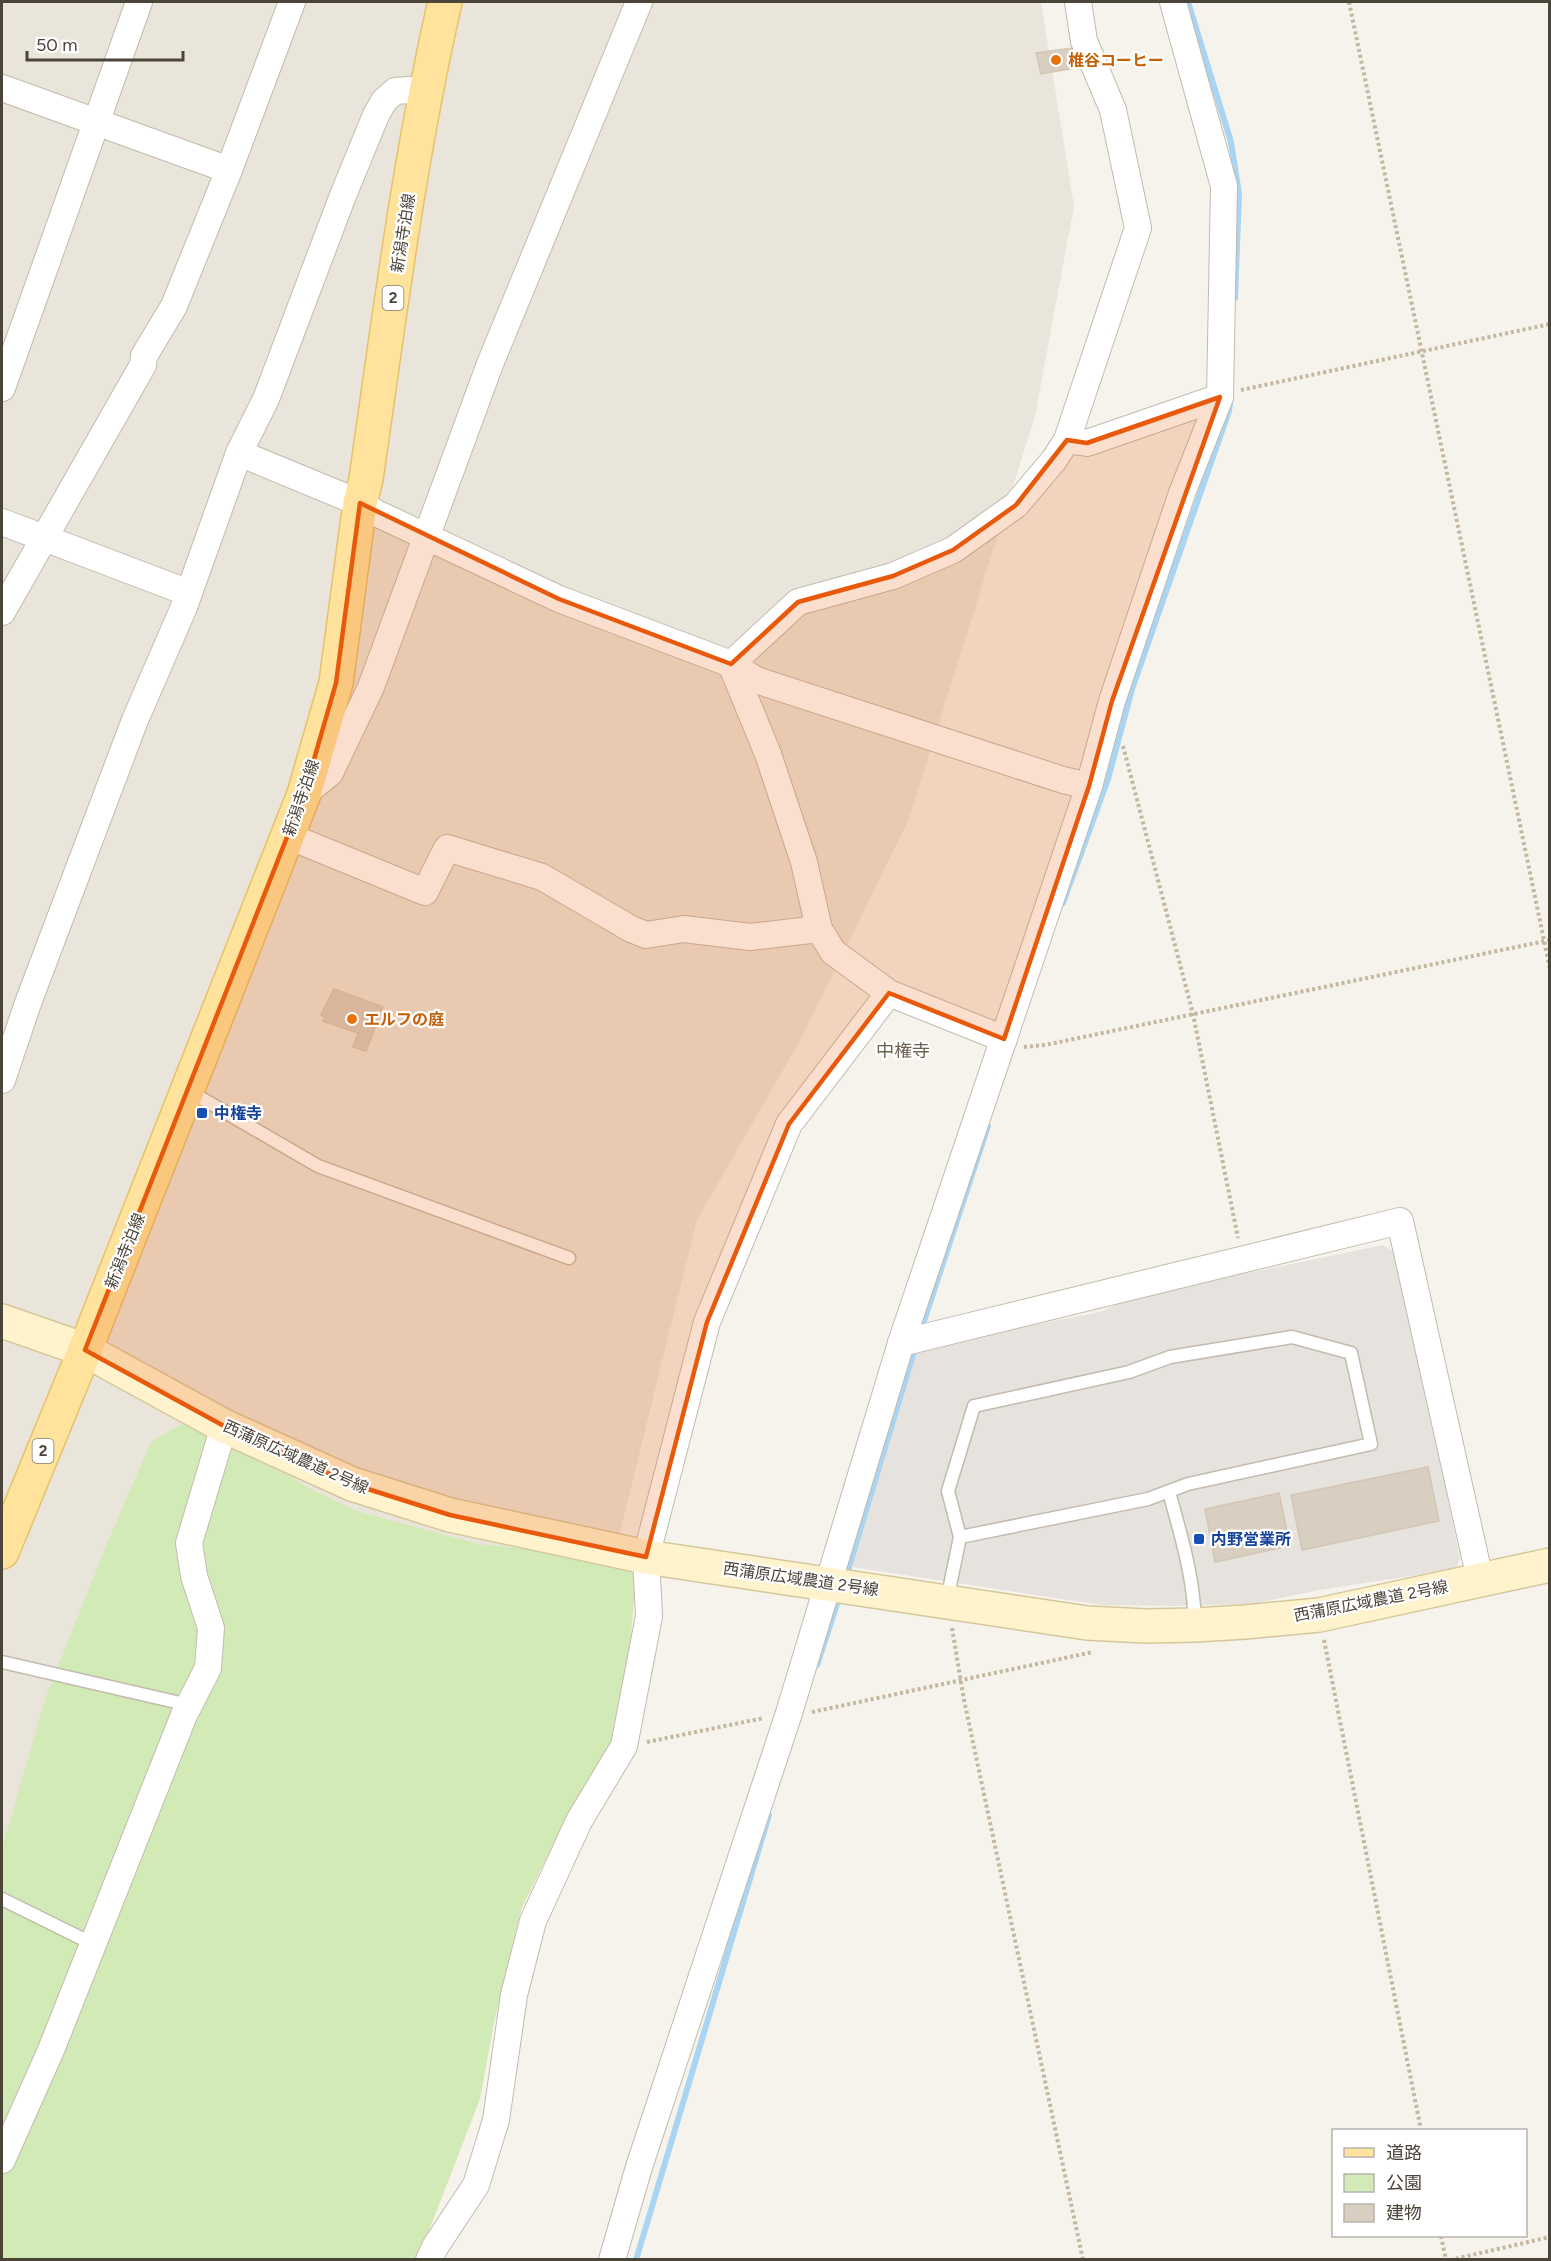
<svg xmlns="http://www.w3.org/2000/svg" width="1551" height="2261" viewBox="0 0 1551 2261" font-family="Figtree,'Noto Sans JP',sans-serif">
<style>
.residential{fill:#eae5da}
.industrial{fill:#e6e2dd}
.green{fill:#d2eab5}
.lines{fill:none;stroke-linecap:round;stroke-linejoin:round}
.stream{stroke:#a9d4f2;stroke-width:6}
.building{fill:#d8cfc1;stroke:#d3c7b4;stroke-width:1.5}
.lane-casing{stroke:#c2bbae;stroke-width:15}
.street-casing{stroke:#c2bbae;stroke-width:28}
.secondary-casing{stroke:#d6c79b;stroke-width:36}
.primary-casing{stroke:#e6c16a;stroke-width:36}
.path{stroke:#c4b79f;stroke-width:4;stroke-dasharray:3 3;stroke-linecap:butt}
.lane{stroke:#fff;stroke-width:12}
.street{stroke:#fff;stroke-width:26}
.secondary{stroke:#fff3cd;stroke-width:33}
.primary{stroke:#ffe39c;stroke-width:33}
.marked{fill:#e8590c;fill-opacity:0.2;stroke:#e8590c;stroke-width:4.5;stroke-linejoin:round}
.food-dot{fill:#e8710a;stroke:#fff;stroke-width:2}
.transit-dot{fill:#1a4fb4;stroke:#fff;stroke-width:2}
.labels{text-anchor:middle;dominant-baseline:central;stroke-width:4.5;stroke-linejoin:round;paint-order:stroke}
.shield{fill:#fff;stroke:#817c74;stroke-width:1.5}
.shield-label{font-size:15px;font-weight:bold;fill:#4b4439}
.food-label{font-size:16px;font-weight:bold;fill:#c56008;stroke:#fff;text-anchor:start}
.street-label{font-size:16px;fill:#4b4439;stroke:#fff}
.transit-label{font-size:16px;font-weight:bold;fill:#164399;stroke:#fff;text-anchor:start}
.neighbourhood-label{font-size:18px;fill:#6e6250;stroke:#fff}
</style>
<rect width="100%" height="100%" fill="#f6f3ec"/>
<polygon class="residential" points="2,2 1041,2 1074,206 1035,416 909,819 802,1037 697,1220 606,1589 2,1963"/>
<polygon class="industrial" points="1383,1245 1397,1255 1460,1558 1456,1569 1319,1590 1252,1604 1170,1606 1102,1605 852,1567 918,1348 1100,1312 1133,1297"/>
<polygon class="green" points="182,1424 208,1437 257,1455 310,1489 360,1512 478,1544 637,1560 624,1727 564,1822 521,1910 495,2018 480,2099 418,2259 2,2260 2,1849 45,1699 109,1539 151,1442"/>
<g class="lines">
<g class="stream">
<polyline points="1188,2 1231,142 1239,194 1235,298"/>
<polyline points="1063,903 1108,779 1132,689 1229,411 1230,404"/>
<polyline points="920,1333 988,1126"/>
<polyline points="846,1577 916,1345"/>
<polyline points="817,1665 840,1595"/>
<polyline points="636,2260 769,1815"/>
</g>
</g>
<g class="building">
<polygon points="1072,48 1076,68 1041,74 1036,53"/>
<polygon points="334,989 383,1007 366,1051 353,1047 358,1033 323,1021 325,1017 321,1015"/>
<polygon points="1428,1467 1439,1521 1302,1550 1291,1495"/>
<polygon points="1279,1493 1290,1546 1215,1562 1205,1509"/>
</g>
<g class="lines">
<defs>
<g id="lane">
<polyline points="189,1091 318,1166 569,1258"/>
<path d="M1169,1492c12,43 25,86 26,132"/>
<polyline points="947,1600 960,1537 948,1491 974,1406 1129,1372 1170,1357 1292,1337 1351,1353 1371,1444 1188,1484 1148,1499 960,1537"/>
<polyline points="2,1662 189,1705"/>
<polyline points="2,1899 93,1944"/>
</g>
<g id="street">
<polyline points="2,88 229,170"/>
<polyline points="2,388 139,2"/>
<polyline points="1067,440 1087,443 1220,397"/>
<polyline points="239,453 360,503 376,513 559,599 731,664 756,680 1063,780 1089,786"/>
<polyline points="2,522 189,593"/>
<polyline points="2,612 143,365 144,356 174,306 229,170 292,2"/>
<polyline points="731,664 798,602 893,576 953,550 1016,505 1054,460 1067,440 1138,228 1113,110 1084,41 1078,2"/>
<polyline points="731,664 768,754 804,862 819,929 833,952 889,993 1004,1039"/>
<polyline points="304,794 330,773 371,687 490,364 639,2"/>
<polyline points="288,836 425,892 447,848 542,877 631,929 646,935 684,929 750,937 819,929"/>
<polyline points="2,1080 28,1003 135,720 184,607 239,453 266,399 342,198 376,115 384,101 395,91 409,90 425,93"/>
<polyline points="901,1343 1400,1221 1480,1579"/>
<polyline points="2,2160 51,2050 184,1715 208,1668 211,1628 194,1576 189,1543 224,1426"/>
<polyline points="429,2260 435,2247 476,2185 496,2120 514,1995 533,1921 579,1821 624,1746 649,1616 646,1557 707,1322 789,1124 889,993"/>
<polyline points="612,2260 639,2167 789,1713 901,1343 1089,786 1112,701 1182,493 1220,397 1224,186 1173,2"/>
</g>
<polyline id="secondary" points="2,1321 85,1350 224,1426 352,1484 450,1515 646,1557 1087,1623 1146,1626 1195,1625 1245,1622 1319,1615 1550,1565"/>
<path id="primary" d="M2,1552l83,-202 219,-556 32,-111 24,-180 6,-24c23,-159 43,-320 79,-477"/>
</defs>
<use href="#lane" class="lane-casing"/>
<use href="#street" class="street-casing"/>
<use href="#secondary" class="secondary-casing"/>
<use href="#primary" class="primary-casing"/>
<g class="path">
<polyline points="1349,2 1550,969"/>
<polyline points="1241,390 1550,324"/>
<polyline points="1123,746 1193,1014 1238,1238"/>
<polyline points="1024,1047 1045,1045 1550,940"/>
<polyline points="952,1628 964,1700 1083,2260"/>
<polyline points="1324,1640 1421,2130"/>
<polyline points="812,1712 1093,1652"/>
<polyline points="647,1742 764,1718"/>
<polyline points="1441,2236 1446,2260"/>
<polyline points="1450,2260 1550,2237"/>
</g>
<use href="#lane" class="lane"/>
<use href="#street" class="street"/>
<use href="#secondary" class="secondary"/>
<use href="#primary" class="primary"/>
</g>
<path class="marked" d="M1220,397l-108,304 -23,85 -85,253 -115,-46 -100,131 -82,198 -61,235 -196,-42 -98,-31 -128,-58 -139,-76 219,-556 32,-111 24,-180 199,96 172,65 67,-62 95,-26 60,-26 63,-45 51,-65 20,3z"/>
<g class="food-dot">
<circle cx="1056" cy="60" r="6"/>
<circle cx="352" cy="1019" r="6"/>
</g>
<g class="transit-dot">
<rect x="196" y="1107" width="12" height="12" rx="3"/>
<rect x="1193" y="1533" width="12" height="12" rx="3"/>
</g>
<g class="labels">
<g class="shield">
<rect x="382.5" y="286" width="21" height="24" rx="4.5"/>
<rect x="32.5" y="1439" width="21" height="24" rx="4.5"/>
</g>
<g class="shield-label">
<text x="393" y="298">2</text>
<text x="43" y="1451">2</text>
</g>
<g class="food-label">
<text x="1068" y="60">椎谷コーヒー</text>
<text x="364" y="1019">エルフの庭</text>
</g>
<g class="street-label">
<text transform="translate(403 233) rotate(-81)">新潟寺泊線</text>
<text transform="translate(301 798) rotate(-71)">新潟寺泊線</text>
<text transform="translate(125 1251) rotate(-68)">新潟寺泊線</text>
<text transform="translate(296 1457) rotate(24)">西蒲原広域農道 2号線</text>
<text transform="translate(801 1579) rotate(8)">西蒲原広域農道 2号線</text>
<text transform="translate(1371 1601) rotate(-11)">西蒲原広域農道 2号線</text>
</g>
<g class="transit-label">
<text x="214" y="1113">中権寺</text>
<text x="1211" y="1539">内野営業所</text>
</g>
<g class="neighbourhood-label">
<text x="903" y="1051">中権寺</text>
</g>
</g>
<rect width="1551" height="2261" fill="none" stroke="#4b4439" stroke-width="6"/>
<rect x="1332" y="2129" width="195" height="108" fill="#ffffff" stroke="#b7b4b0" stroke-width="1.5"/>
<rect x="1344" y="2148" width="30" height="9" fill="#ffe39c" stroke="#b7b4b0" stroke-width="1.5"/>
<text x="1386" y="2159" font-size="18" fill="#4b4439">道路</text>
<rect x="1344" y="2174" width="30" height="18" fill="#d2eab5" stroke="#b7b4b0" stroke-width="1.5"/>
<text x="1386" y="2189" font-size="18" fill="#4b4439">公園</text>
<rect x="1344" y="2204" width="30" height="18" fill="#d8cfc1" stroke="#b7b4b0" stroke-width="1.5"/>
<text x="1386" y="2219" font-size="18" fill="#4b4439">建物</text>
<path d="M27 51v9h156v-9" fill="none" stroke="#4b4439" stroke-width="3"/>
<text x="36" y="51" font-size="18" fill="#4b4439" stroke="#ffffff" stroke-width="4.5" paint-order="stroke">50 m</text>
</svg>
